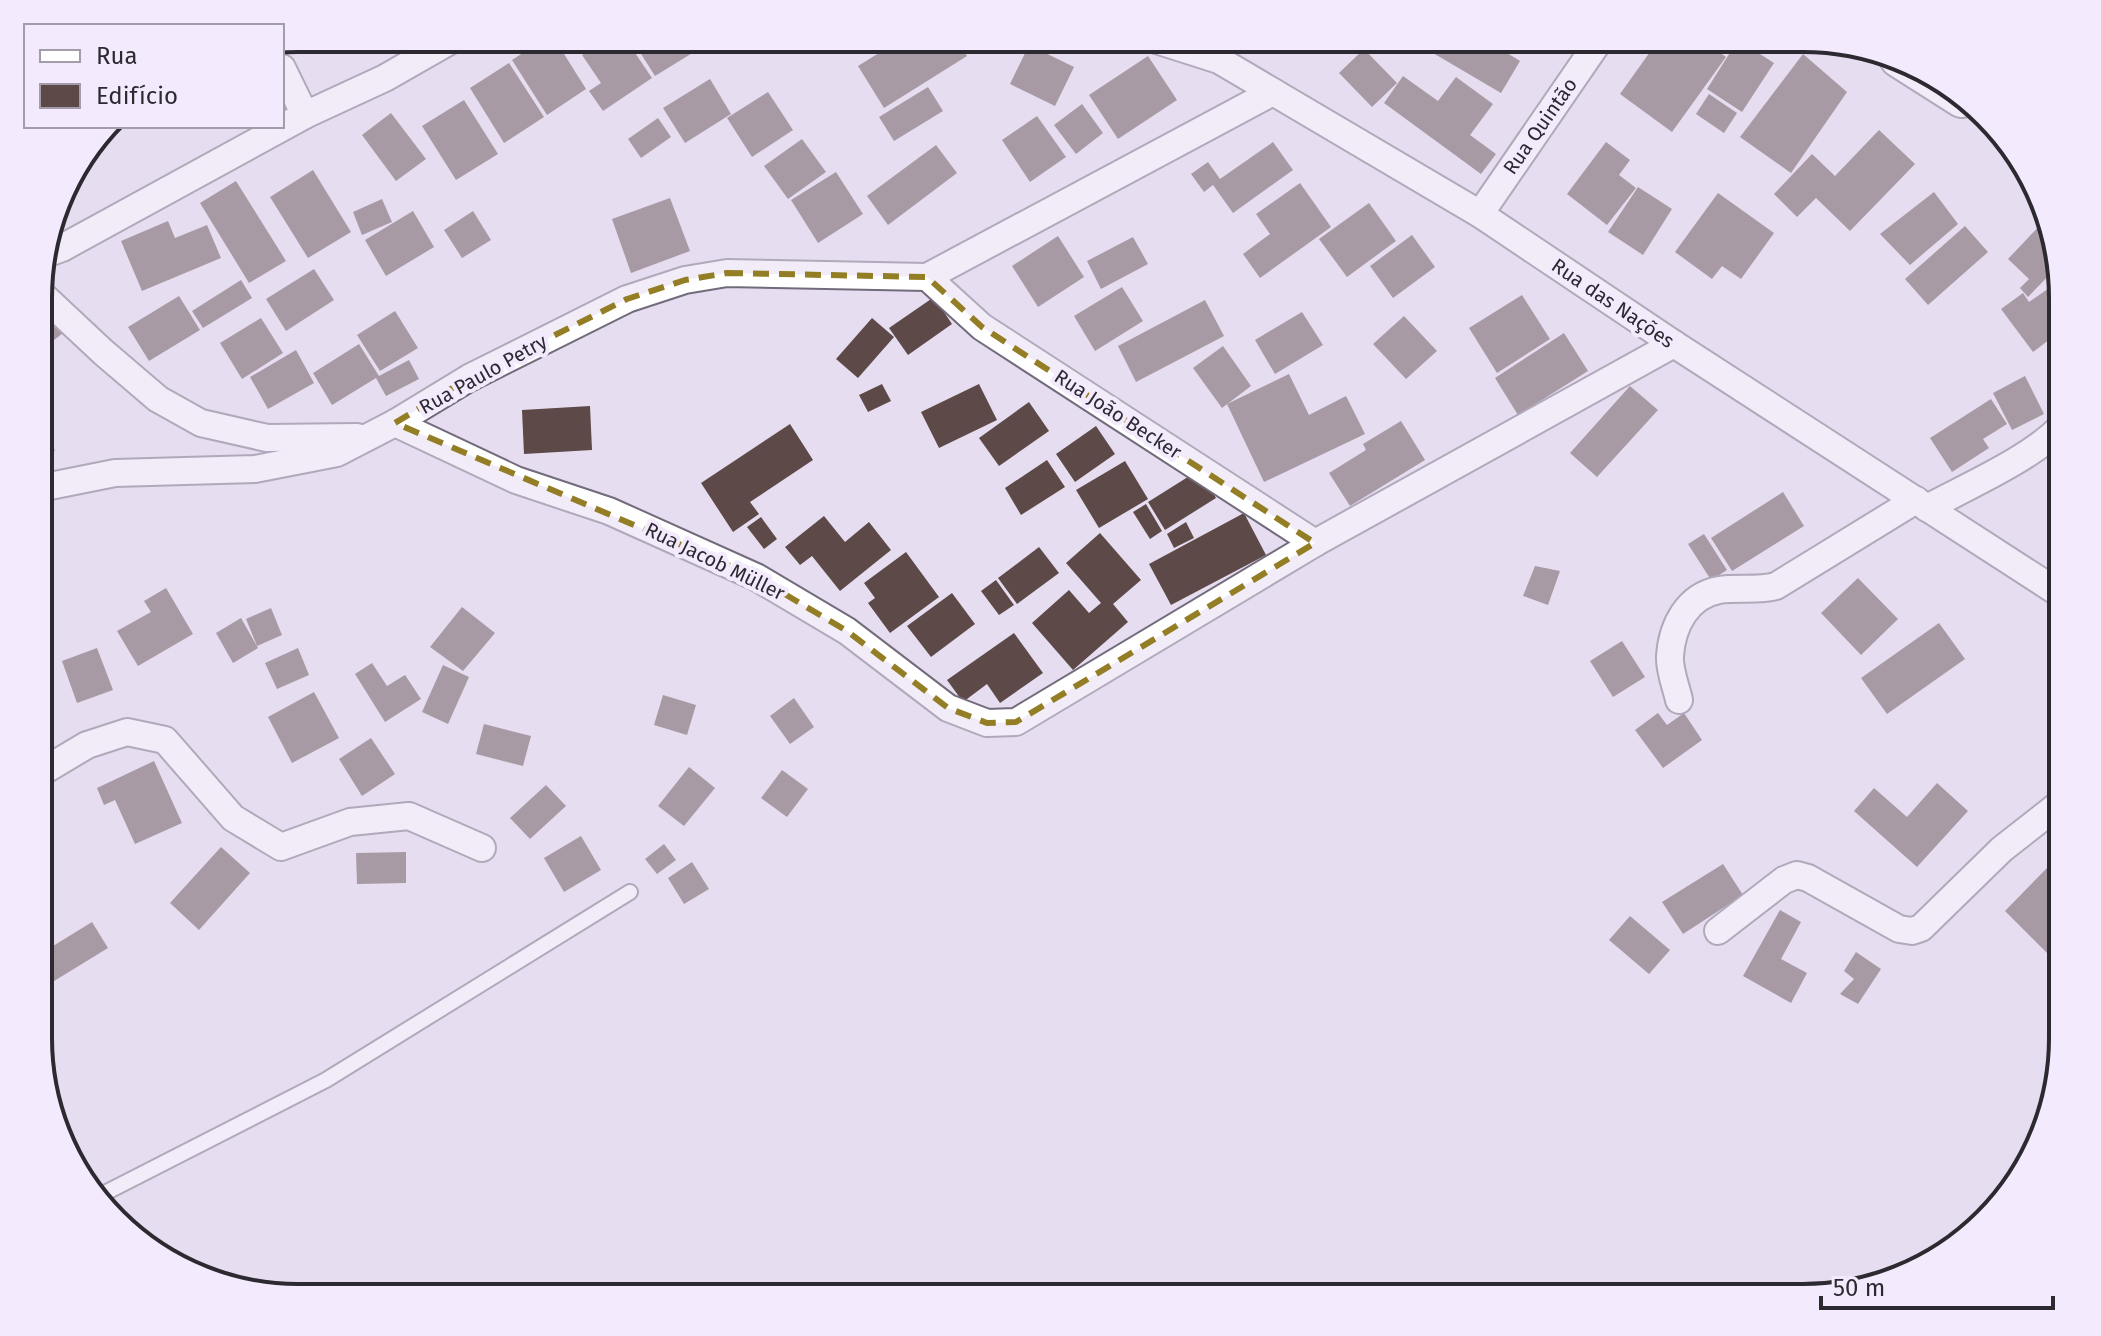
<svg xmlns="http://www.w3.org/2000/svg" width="2101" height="1336" viewBox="0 0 2101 1336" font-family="'Fira Sans',sans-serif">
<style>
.building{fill:#5d4a48}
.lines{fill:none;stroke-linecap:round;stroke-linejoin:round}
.lane-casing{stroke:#726b7b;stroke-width:18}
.street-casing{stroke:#726b7b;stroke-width:30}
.secondary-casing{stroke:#726b7b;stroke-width:42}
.lane{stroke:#fff;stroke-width:14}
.street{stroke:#fff;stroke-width:26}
.secondary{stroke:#fff;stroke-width:38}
.marked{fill:none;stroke:#947e25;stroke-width:6;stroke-dasharray:16 10;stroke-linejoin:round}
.labels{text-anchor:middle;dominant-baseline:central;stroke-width:8;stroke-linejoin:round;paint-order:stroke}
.street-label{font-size:20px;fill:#2c2930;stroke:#f3ebfd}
.rim{fill:none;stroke:#2c2930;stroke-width:4}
</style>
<rect width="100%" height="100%" fill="#e6ddf0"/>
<g class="building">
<polygon points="546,38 554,38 586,89 547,115 512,60"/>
<polygon points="566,38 594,38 597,41 580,54"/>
<polygon points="608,38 625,38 652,78 603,111 589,91 601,83 582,55"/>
<polygon points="631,38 685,38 694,52 655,76"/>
<polygon points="903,38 956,38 967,56 884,108 858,66"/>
<polygon points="1403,38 1436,38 1427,50"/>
<polygon points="1442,38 1483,38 1520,61 1501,93 1433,53"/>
<polygon points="1660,38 1699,38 1726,57 1672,132 1620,94"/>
<polygon points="1738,40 1774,63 1742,112 1707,89"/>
<polygon points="1029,45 1074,67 1055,106 1010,84"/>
<polygon points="1364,49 1397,83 1372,107 1339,73"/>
<polygon points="1803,54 1847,92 1791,173 1740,137"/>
<polygon points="1148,56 1177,100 1118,139 1089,95"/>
<polygon points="509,63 544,117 504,143 470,88"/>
<polygon points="1403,76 1438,101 1456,77 1493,104 1470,135 1496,154 1481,174 1384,103"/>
<polygon points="710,79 731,114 685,143 663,108"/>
<polygon points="928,87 943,111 894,141 879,117"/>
<polygon points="768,92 793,130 752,157 727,118"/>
<polygon points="1709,94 1737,113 1724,133 1696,114"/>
<polygon points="464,100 498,154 456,180 422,126"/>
<polygon points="1082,104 1103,133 1076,154 1054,125"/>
<polygon points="391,113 426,159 396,181 362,135"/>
<polygon points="1037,116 1066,157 1030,182 1002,140"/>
<polygon points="658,118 671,137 641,158 628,139"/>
<polygon points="1879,130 1915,164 1850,231 1816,198 1797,217 1774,194 1812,154 1835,176"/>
<polygon points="802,139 826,172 788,199 764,166"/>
<polygon points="1273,142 1293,170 1233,213 1213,185 1204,192 1191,174 1208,162 1220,179"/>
<polygon points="1606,142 1630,160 1619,175 1636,188 1607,225 1567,194"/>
<polygon points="936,145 957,173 888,225 867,196"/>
<polygon points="313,170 351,232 308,258 270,197"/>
<polygon points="836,172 863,214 818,243 791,200"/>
<polygon points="236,181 286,261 249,283 200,203"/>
<polygon points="1300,183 1331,227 1260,278 1243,254 1270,234 1256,214"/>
<polygon points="1638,187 1672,209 1643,255 1608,232"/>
<polygon points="1934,192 1958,224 1910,265 1880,234"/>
<polygon points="1718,193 1774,233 1741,279 1722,266 1712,279 1675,252"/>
<polygon points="670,198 690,251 631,273 612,219"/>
<polygon points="382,199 392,222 362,235 353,212"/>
<polygon points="1369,203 1396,241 1347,277 1319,239"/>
<polygon points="413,211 434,247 386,276 365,240"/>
<polygon points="473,211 491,240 462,258 444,230"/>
<polygon points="168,221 175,238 207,225 221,258 142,291 121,241"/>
<polygon points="2043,222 2058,266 2028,297 2020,288 2029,279 2008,259"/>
<polygon points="1965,226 1988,252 1928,305 1905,279"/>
<polygon points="1412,235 1435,267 1393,298 1370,266"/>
<polygon points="1058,236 1084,277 1038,307 1012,266"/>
<polygon points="1133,237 1148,264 1101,289 1087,261"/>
<polygon points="314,269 334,300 286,331 266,299"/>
<polygon points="2062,279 2062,330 2033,352 2001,309 2023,293 2029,302"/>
<polygon points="241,280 252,298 203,328 192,311"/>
<polygon points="1122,287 1143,321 1095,351 1074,316"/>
<polygon points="1522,295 1550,339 1497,373 1469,328"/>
<polygon points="179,296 200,330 149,361 128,327"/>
<polygon points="934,297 952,324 908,355 889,328"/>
<polygon points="1205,300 1224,336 1136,382 1118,346"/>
<polygon points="395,311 418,348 380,371 357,335"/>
<polygon points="1302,312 1323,345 1275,374 1255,340"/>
<polygon points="1404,316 1437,351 1406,379 1373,344"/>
<polygon points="261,318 283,353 242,379 220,343"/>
<polygon points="872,318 894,337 858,378 836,359"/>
<polygon points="54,320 63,333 49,344 40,330"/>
<polygon points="1564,333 1588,371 1518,415 1495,378"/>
<polygon points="359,344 379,376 409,360 419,379 386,396 376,378 332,405 313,373"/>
<polygon points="1223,346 1251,386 1222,408 1193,368"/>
<polygon points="296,350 314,383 268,409 250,377"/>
<polygon points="1289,374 1309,415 1346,396 1365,434 1264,482 1227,404"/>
<polygon points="2025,376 2044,414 2012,430 1993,393"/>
<polygon points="882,384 891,401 868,412 859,395"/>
<polygon points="979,384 997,420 939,448 921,412"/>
<polygon points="1630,386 1658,410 1597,477 1570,453"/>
<polygon points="1991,399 2007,424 1983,439 1989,448 1952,472 1930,438"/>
<polygon points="1029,402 1049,431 999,466 979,438"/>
<polygon points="590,406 592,450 524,454 522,410"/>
<polygon points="40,416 55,451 40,457"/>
<polygon points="1401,421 1425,460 1350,506 1329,473 1366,450 1363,444"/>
<polygon points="790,424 813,460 750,502 759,514 733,532 701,483"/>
<polygon points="1096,426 1115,454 1075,482 1056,454"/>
<polygon points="1047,460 1065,487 1021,515 1005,488"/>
<polygon points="1125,461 1148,499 1099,528 1076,490"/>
<polygon points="1199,470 1216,498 1165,530 1148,502"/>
<polygon points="1783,492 1804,526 1732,571 1711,538"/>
<polygon points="1146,504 1162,531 1150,539 1133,512"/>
<polygon points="1244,513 1266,555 1171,605 1149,564"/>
<polygon points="824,516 845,542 869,522 891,550 840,591 812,556 800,565 785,547"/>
<polygon points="761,517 777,539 764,549 747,527"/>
<polygon points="1186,522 1194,538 1174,548 1167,534"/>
<polygon points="1100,533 1141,580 1113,604 1128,622 1073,670 1032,623 1069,590 1089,613 1101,603 1066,563"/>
<polygon points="1704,534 1727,570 1711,580 1688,544"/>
<polygon points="1039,547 1059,573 1017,604 998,578"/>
<polygon points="906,552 939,597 890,633 868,603 875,598 864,583"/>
<polygon points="1535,566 1560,571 1548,605 1523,596"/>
<polygon points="1858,578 1898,619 1861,655 1821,613"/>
<polygon points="996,580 1014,605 999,615 981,591"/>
<polygon points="166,588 193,634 138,666 117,631 151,612 144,601"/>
<polygon points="952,593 975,624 931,657 907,626"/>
<polygon points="462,607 495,633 463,671 430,647"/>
<polygon points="271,608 282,635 257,646 246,619"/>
<polygon points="241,618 258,648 233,663 216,633"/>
<polygon points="1939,623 1965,659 1887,714 1861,678"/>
<polygon points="1014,633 1043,673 1000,703 987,684 963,702 947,680"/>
<polygon points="1622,641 1645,677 1613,697 1590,661"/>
<polygon points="97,648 113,690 77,703 62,661"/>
<polygon points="298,648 309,675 277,689 265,663"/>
<polygon points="372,663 387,686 405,675 421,699 385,722 355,674"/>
<polygon points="443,665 469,677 448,724 422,712"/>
<polygon points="314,692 339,738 292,763 268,717"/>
<polygon points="663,695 696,705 687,735 654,725"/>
<polygon points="794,698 814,727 790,744 770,716"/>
<polygon points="1658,713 1667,725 1684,713 1702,740 1663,768 1635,730"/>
<polygon points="484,724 531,736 523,766 476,754"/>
<polygon points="371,738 395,774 362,796 339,759"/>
<polygon points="2062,742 2062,771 2049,751"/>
<polygon points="154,761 182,823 135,844 115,800 104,805 97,788"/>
<polygon points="689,767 715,788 684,826 658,806"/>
<polygon points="782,770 808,789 787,817 761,798"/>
<polygon points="1937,783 1968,811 1917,867 1854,811 1874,788 1907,817"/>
<polygon points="546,785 566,806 530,839 510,818"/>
<polygon points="581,836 601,870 564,892 544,858"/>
<polygon points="664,844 676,860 657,874 645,859"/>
<polygon points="221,847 250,873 199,930 170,903"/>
<polygon points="406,852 406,883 357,884 356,853"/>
<polygon points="692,862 709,889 684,904 668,878"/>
<polygon points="1723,864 1743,895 1683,934 1662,902"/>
<polygon points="2048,867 2062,881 2062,968 2005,911"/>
<polygon points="1780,910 1801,922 1781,959 1807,973 1791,1003 1743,976"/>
<polygon points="1630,916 1670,950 1649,974 1609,940"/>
<polygon points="92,922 108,948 41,989 40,954"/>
<polygon points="1856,952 1881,969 1858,1004 1840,994 1854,979 1844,971"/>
</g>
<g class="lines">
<defs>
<polyline id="lane" points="99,1196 326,1080 630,892"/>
<g id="street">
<polyline points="1150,38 1219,60 1480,214 1674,344 2062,595"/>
<polyline points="282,68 305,115"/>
<polyline points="1480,214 1601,38"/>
<polyline points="43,255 62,248 305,115 385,78 455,38"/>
<polyline points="927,277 982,327 1315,543"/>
<polyline points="40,293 103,352 158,399 201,423 267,438 357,437"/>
<polyline points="395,423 516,480 609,511 756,577 847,631 948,708 987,723 1016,722 1315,543 1674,344"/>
<polyline points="40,488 115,473 255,469 337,453 395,423 469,378 627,299 685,280 727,273 927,277 1273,92"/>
<path d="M1927,508c41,-22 105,-50 135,-82"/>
<path d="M1679,700c-3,-14 -10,-30 -9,-44 2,-30 17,-60 49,-66 19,-3 39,1 57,-4l140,-86"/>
<polyline points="40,773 87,745 127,732 165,740 233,818 281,847 350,822 409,816 482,848"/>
<polyline points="1718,931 1784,880 1797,875 1808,878 1899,929 1912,931 1921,928 2002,849 2062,802"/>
</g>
<polyline id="secondary" points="1899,58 1962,98"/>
</defs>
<use href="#lane" class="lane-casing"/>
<use href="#street" class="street-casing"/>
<use href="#secondary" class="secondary-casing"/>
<use href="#lane" class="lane"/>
<use href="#street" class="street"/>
<use href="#secondary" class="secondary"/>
</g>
<path d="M0 0H2101V1336H0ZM727,273l200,4 55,50 333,216 -299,179 -29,1 -39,-15 -101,-77 -91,-54 -361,-154 74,-45 158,-79 58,-19z" fill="#e6ddf0" fill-opacity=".55" fill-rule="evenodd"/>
<path class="marked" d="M727,273l200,4 55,50 333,216 -299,179 -29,1 -39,-15 -101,-77 -91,-54 -361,-154 74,-45 158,-79 58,-19z"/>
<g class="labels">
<g class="street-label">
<text transform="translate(1540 126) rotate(-55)">Rua Quintão</text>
<text transform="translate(1613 303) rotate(34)">Rua das Nações</text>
<text transform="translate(483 374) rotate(-29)">Rua Paulo Petry</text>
<text transform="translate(1118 414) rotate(33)">Rua João Becker</text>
<text transform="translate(715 561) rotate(26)">Rua Jacob Müller</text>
</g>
</g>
<path d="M0 0H2101V1336H0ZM298 52H1803A246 246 0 0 1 2049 298V1038A246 246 0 0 1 1803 1284H298A246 246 0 0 1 52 1038V298A246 246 0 0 1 298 52Z" fill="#f3ebfd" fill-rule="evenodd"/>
<path class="rim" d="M298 52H1803A246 246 0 0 1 2049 298V1038A246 246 0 0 1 1803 1284H298A246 246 0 0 1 52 1038V298A246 246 0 0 1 298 52Z"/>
<rect x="24" y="24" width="260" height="104" fill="#f3ebfd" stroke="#a39dab" stroke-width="2"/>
<rect x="40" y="50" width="40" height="12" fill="#ffffff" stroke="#a39dab" stroke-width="2"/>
<text x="96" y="64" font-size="24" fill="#2c2930">Rua</text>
<rect x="40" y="84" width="40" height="24" fill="#5d4a48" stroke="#a39dab" stroke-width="2"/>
<text x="96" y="104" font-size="24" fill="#2c2930">Edifício</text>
<path d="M1821 1296v12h232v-12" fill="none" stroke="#2c2930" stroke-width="4"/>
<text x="1833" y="1296" font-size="24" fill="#2c2930" stroke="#f3ebfd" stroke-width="6" paint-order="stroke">50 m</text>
</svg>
